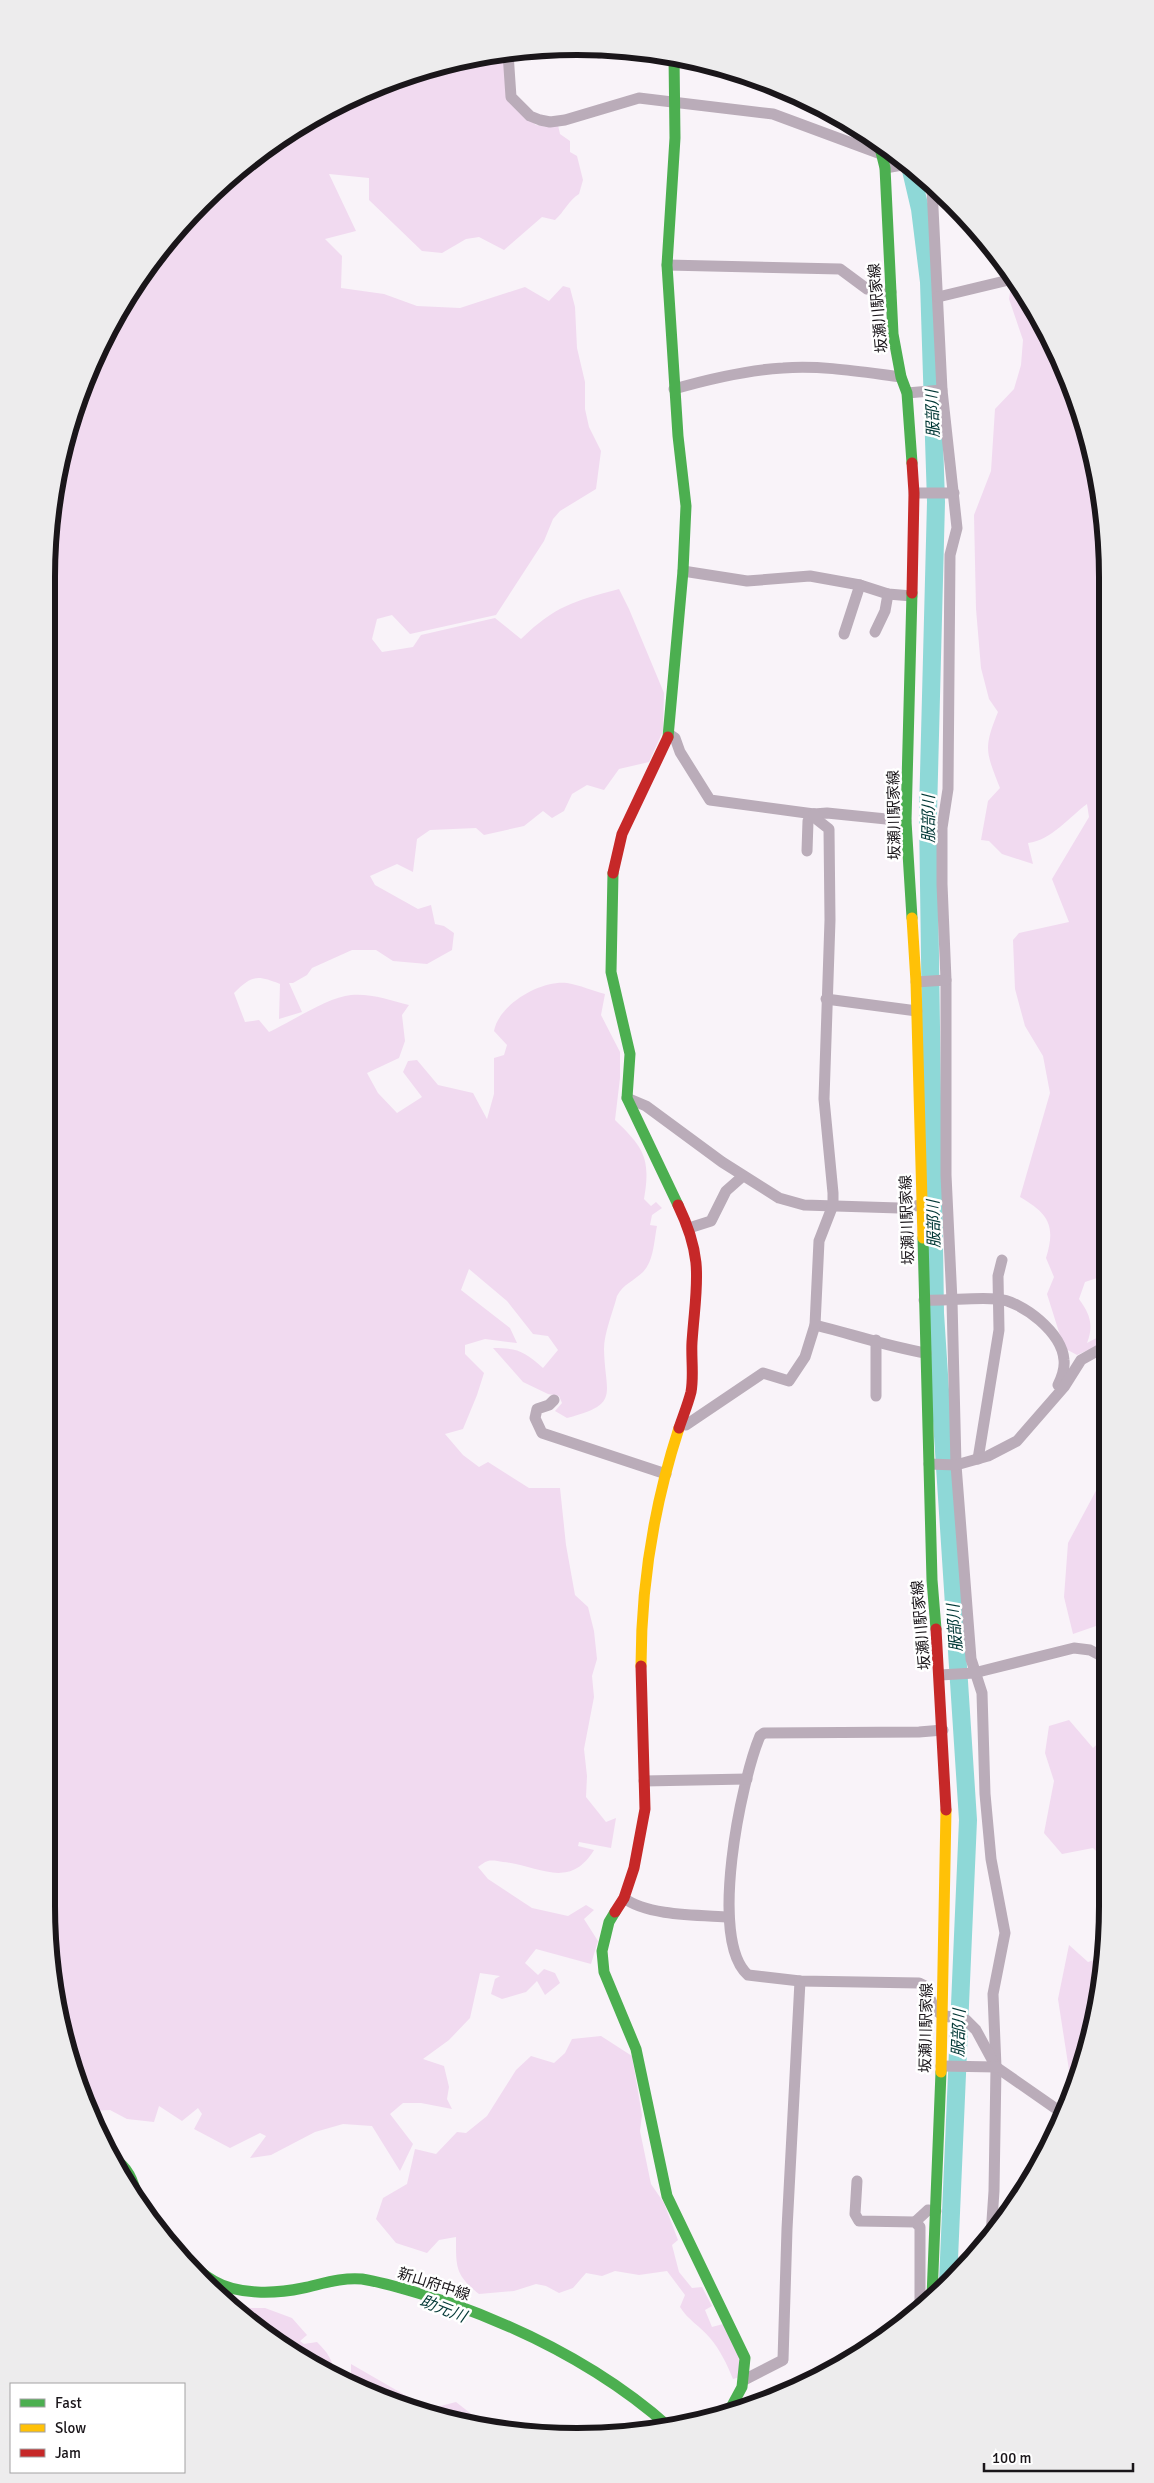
<svg xmlns="http://www.w3.org/2000/svg" width="1154" height="2483" viewBox="0 0 1154 2483" font-family="Signika,'Noto Sans JP',sans-serif">
<style>
.green{fill:#f1daf0}
.lines{fill:none;stroke-linecap:round;stroke-linejoin:round}
.river{stroke:#8ed8d7;stroke-width:18}
.street{stroke:#baacb9;stroke-width:11}
.fast{stroke:#4caf50;stroke-width:11}
.slow{stroke:#ffc107;stroke-width:11}
.jam{stroke:#c62828;stroke-width:11}
.labels{text-anchor:middle;dominant-baseline:central;stroke-width:5;stroke-linejoin:round;paint-order:stroke}
.street-label{font-size:15px;fill:#1a161a;stroke:#fff}
.water-label{font-size:16px;font-style:italic;fill:#003735;stroke:#fff}
.rim{fill:none;stroke:#1a161a;stroke-width:6}
</style>
<rect width="100%" height="100%" fill="#f9f3f9"/>
<g class="green">
<path d="M504,53l4,45 28,27 12,2 10,-2 2,9 10,7v11l7,4 6,24 -4,14c-10,6 -15,18 -24,26l-13,-3 -38,33 -25,-13 -13,2 -24,14 -20,-2 -53,-51v-22l-40,-4 27,57 -31,8 17,17 -1,32 43,6 33,12 43,2 65,-21 24,14 14,-15 7,2 5,19 2,41 8,34v27l4,18 12,24 -5,38 -36,22 -7,8 -9,22 -48,74 -86,19 -18,-19 -15,4 -5,20 10,13 31,-5 8,-12 74,-17 26,21c34,-33 53,-38 98,-50l10,20 35,84 -1,38 -14,31 -30,7 -15,21 -17,-5 -15,9 -8,17 -12,7 -9,-7 -19,15 -40,9 -8,-7 -46,2 -13,9 -4,33 -16,-8 -27,12 5,9 43,24 13,-4 4,19 9,2 10,7 -2,17 -25,14 -34,-3 -17,-11h-24l-40,18 -5,7 -14,8h-4l13,29 -23,7 1,-35c-23,-9 -28,-9 -46,9l11,29 14,-2 10,12c22,-10 59,-35 82,-37 18,-2 40,5 58,10l-7,10 3,26 -6,17 -32,15 11,20 19,20 25,-16 -19,-25 5,-11 9,-1 21,25 35,8 14,26 7,-25v-36l10,-3 3,-10 -13,-14c5,-27 47,-51 73,-48 13,2 26,8 38,11l-4,21 19,37v26l-5,42c29,28 36,38 29,79l7,7 5,-4 6,6 -10,7 -2,10 7,1c-3,14 -3,35 -14,46 -9,9 -20,12 -26,24 -4,16 -13,37 -13,53 1,46 17,55 -37,69l-12,-7 7,-8 -3,-7 -11,-2 -25,-12 -30,-34c25,0 31,3 50,20l15,-18 -10,-14 -15,-2 -26,-33 -38,-32 -8,21 49,38 7,15 -32,-4 -20,6v9l19,19 -7,22 -14,34 -18,5 18,21 16,12 9,-5 41,26h31l6,57 9,50 13,12 6,24 3,28 -5,17 2,21 -10,52 3,27 -1,21 20,25 10,-4 -5,30 -32,-6 -1,4 16,4c-25,41 -56,15 -91,12 -5,-1 -11,-2 -15,-1 -4,1 -7,4 -10,6l10,12 44,29 36,8 18,-11 8,5 -10,9 14,22 -7,23 -55,-15 -11,14 13,12 6,-6 11,4 5,10 -15,12 -8,-14 -11,11 -24,7 -11,-5 4,-15 5,-3 -20,-3 -10,45 -21,22 -26,19 21,7 5,21 -2,12 5,10 -31,-6h-18l-13,11 23,30 -13,27 -28,-45 -29,-2 -28,8 -44,23 -21,3 16,-22 -6,-3 -30,15 -36,-19 8,-15 -4,-6 -16,13 -23,-15 -5,16 -27,-3 -17,-9 -20,1 -15,-34 -19,-68 -10,-103v-1329l10,-103 31,-100 49,-92 66,-80 80,-66 92,-49 99,-30z"/>
<path d="M1016,284l51,90 36,133 3,768 -21,7 -6,17c11,15 15,26 8,44l19,-10v9l-29,13 -13,-7 -17,-54 7,-17 -8,-19c10,-32 3,-44 -26,-61l30,-104 -7,-37 -18,-30 -10,-37 -2,-49 6,-7 50,-11 -17,-43 37,-62 -2,-13c-18,13 -35,36 -59,39l5,21 -31,-10 -13,-13 -8,-1 7,-39 12,-13c-14,-36 -17,-39 -2,-76l-9,-13 -8,-31 -5,-59 -2,-94 17,-44 4,-62 19,-20 7,-24 2,-25 -14,-41 2,-13z"/>
<polygon points="1106,1472 1107,1608 1102,1613 1096,1626 1073,1634 1064,1597 1068,1543"/>
<polygon points="1069,1720 1093,1748 1107,1735 1108,1862 1093,1848 1062,1854 1044,1833 1054,1781 1045,1753 1049,1726"/>
<polygon points="1069,1945 1088,1962 1103,1957 1098,2009 1076,2082 1071,2083 1058,1999"/>
<path d="M601,2036l31,20 10,59 -2,16 11,53 13,19 14,37 -6,5 7,27 13,16 10,-1 10,19 -7,4 7,17 11,-3 16,33 1,20 -7,2c-6,-15 -13,-29 -23,-41 -10,-12 -22,-18 -30,-31l5,-12 -18,-24 -28,4 -24,-4 -13,5 -16,-3 -13,15 -14,5 -13,-7 -10,-2 -22,7 -35,3c-24,-19 -23,-27 -23,-57l-17,3 -12,13 -31,-10 -20,-24 7,-21 24,-14 8,-35 21,5 21,-22 9,1 21,-17 29,-46 15,-14 23,7 11,-10 7,-14z"/>
<path d="M219,2297l32,11h14l27,10 15,17 -7,6 4,3 13,-2c11,11 16,18 18,34l16,-1v-11l78,45 27,-7 23,18 -3,7 -70,-19 -94,-42 -85,-61z"/>
</g>
<g class="lines">
<polyline class="river" points="910,166 920,209 929,282 936,502 928,813 935,1313 968,1820 948,2282"/>
<g class="street">
<polyline points="577,46 599,53 614,50"/>
<polyline points="508,53 511,97 530,116 540,120 550,122 565,120 639,98 773,114 881,154"/>
<polyline points="885,168 908,164"/>
<polyline points="932,188 942,390 957,528 950,555 948,789 942,828 942,884 946,980 946,1175 952,1301 956,1465 971,1659 982,1693 985,1794 991,1859 1005,1933 993,1994 996,2067 994,2191 991,2235"/>
<polyline points="667,265 840,269 867,289 891,292"/>
<polyline points="938,297 1013,279"/>
<path d="M674,389c35,-10 72,-19 109,-21 39,-3 79,4 118,9"/>
<polyline points="907,393 942,390"/>
<polyline points="914,493 954,493"/>
<polyline points="683,571 747,581 810,576 860,585 888,594 912,596"/>
<polyline points="875,632 885,611 888,594"/>
<polyline points="844,634 860,585"/>
<polyline points="669,734 675,738 680,752 710,800 814,814 827,813 906,821"/>
<polyline points="807,851 808,821 814,814"/>
<polyline points="916,982 946,980"/>
<polyline points="826,999 917,1011"/>
<polyline points="627,1098 646,1106 722,1162 779,1198 804,1205 899,1208 922,1205"/>
<polyline points="689,1228 711,1221 726,1191 743,1176"/>
<path d="M924,1300c25,1 50,-3 73,-1 26,2 65,34 67,61 1,9 -2,17 -6,25"/>
<path d="M815,1325c37,9 74,22 111,28"/>
<polyline points="876,1340 876,1396"/>
<polyline points="554,1400 549,1405 537,1409 535,1418 542,1433 666,1474"/>
<polyline points="682,1423 686,1425 763,1373 789,1381 805,1357 815,1325 819,1241 833,1205 833,1193 824,1099 830,920 829,829 815,818 814,814"/>
<polyline points="978,1459 999,1330 998,1276 1002,1260"/>
<polyline points="929,1464 956,1465 988,1456 1017,1441 1064,1387 1081,1360 1106,1346"/>
<polyline points="940,1675 974,1673 1074,1648 1090,1650 1107,1659"/>
<path d="M943,1730l-24,2 -155,1 -4,3c-19,45 -52,204 -12,239l52,6 119,2 6,3c12,29 9,29 41,34l10,10 20,37 69,48"/>
<polyline points="644,1781 747,1779"/>
<path d="M624,1898c23,18 75,17 105,19"/>
<polyline points="941,2066 996,2067"/>
<polyline points="857,2181 855,2214 859,2221 915,2222 920,2227 920,2309"/>
<polyline points="915,2222 928,2210 936,2211"/>
<polyline points="744,2380 783,2360 787,2229 800,1981"/>
</g>
<g class="fast">
<polyline points="879,144 885,168 893,334 901,377 907,393 912,463"/>
<polyline points="912,593 906,821 912,918"/>
<polyline points="668,737 683,571 686,506 678,436 667,265 675,138 674,56"/>
<polyline points="613,873 611,972 630,1054 627,1098 678,1205"/>
<polyline points="923,1238 932,1580 936,1629"/>
<polyline points="615,1912 609,1922 602,1951 604,1972 636,2049 667,2196 745,2358 742,2387 728,2413"/>
<path d="M110,2156c19,11 23,24 28,44"/>
<path d="M172,2248c13,11 26,24 42,33 24,14 61,13 89,7 19,-4 39,-11 59,-9 30,5 59,15 88,24 81,29 155,67 219,124"/>
<polyline points="932,2297 941,2072"/>
</g>
<g class="slow">
<polyline points="912,918 916,982 923,1238"/>
<path d="M641,1666c0,-82 13,-161 38,-238"/>
<polyline points="941,2072 946,1810"/>
</g>
<g class="jam">
<polyline points="912,593 914,493 912,463"/>
<polyline points="613,873 622,834 668,737"/>
<path d="M678,1205c27,56 18,79 14,137 -1,16 2,34 -1,50 -3,12 -8,24 -12,36"/>
<polyline points="936,1629 946,1810"/>
<polyline points="615,1912 624,1898 634,1868 645,1809 641,1666"/>
</g>
</g>
<g class="labels">
<g class="street-label">
<text transform="translate(878 308) rotate(-95)">坂瀬川駅家線</text>
<text transform="translate(894 815) rotate(-91)">坂瀬川駅家線</text>
<text transform="translate(907 1220) rotate(-92)">坂瀬川駅家線</text>
<text transform="translate(921 1625) rotate(-95)">坂瀬川駅家線</text>
<text transform="translate(926 2028) rotate(-89)">坂瀬川駅家線</text>
<text transform="translate(434 2284) rotate(18)">新山府中線</text>
</g>
<g class="water-label">
<text transform="translate(933 414) rotate(-92)">服部川</text>
<text transform="translate(929 819) rotate(-90)">服部川</text>
<text transform="translate(934 1224) rotate(-91)">服部川</text>
<text transform="translate(955 1628) rotate(-94)">服部川</text>
<text transform="translate(959 2033) rotate(-88)">服部川</text>
<text transform="translate(443 2309) rotate(21)">助元川</text>
</g>
</g>
<path d="M0 0H1154V2483H0ZM577 55H577A522 522 0 0 1 1099 577V1906A522 522 0 0 1 577 2428H577A522 522 0 0 1 55 1906V577A522 522 0 0 1 577 55Z" fill="#edeced" fill-rule="evenodd"/>
<path class="rim" d="M577 55H577A522 522 0 0 1 1099 577V1906A522 522 0 0 1 577 2428H577A522 522 0 0 1 55 1906V577A522 522 0 0 1 577 55Z"/>
<rect x="10" y="2383" width="175" height="90" fill="#ffffff" stroke="#a3a2a3"/>
<rect x="20" y="2399" width="25" height="8" fill="#4caf50" stroke="#a3a2a3"/>
<text x="55" y="2408" font-size="15" fill="#1a161a">Fast</text>
<rect x="20" y="2424" width="25" height="8" fill="#ffc107" stroke="#a3a2a3"/>
<text x="55" y="2433" font-size="15" fill="#1a161a">Slow</text>
<rect x="20" y="2449" width="25" height="8" fill="#c62828" stroke="#a3a2a3"/>
<text x="55" y="2458" font-size="15" fill="#1a161a">Jam</text>
<path d="M984 2463v8h149v-8" fill="none" stroke="#1a161a" stroke-width="2.5"/>
<text x="992" y="2463" font-size="15" fill="#1a161a" stroke="#ffffff" stroke-width="4" paint-order="stroke">100 m</text>
</svg>
